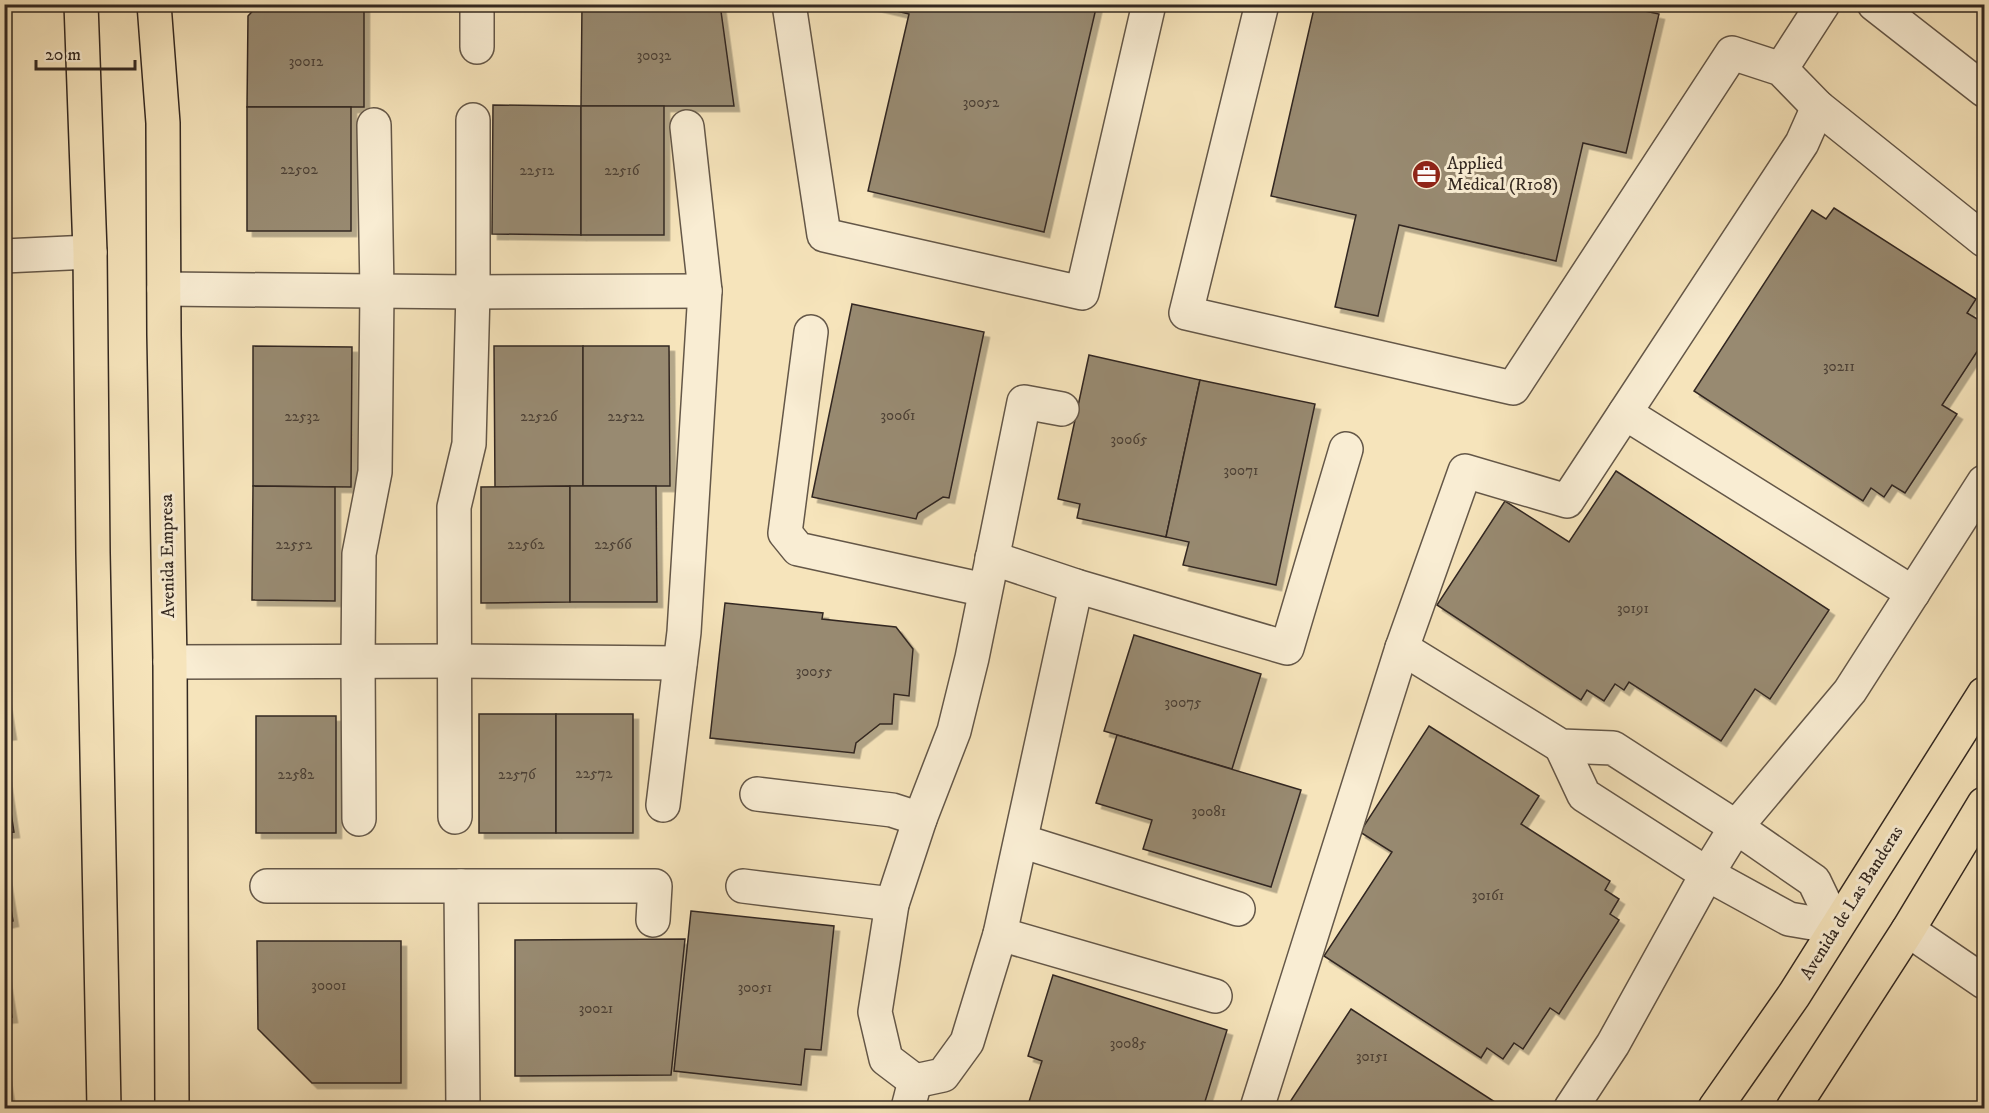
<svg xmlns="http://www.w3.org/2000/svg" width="1989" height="1113" viewBox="0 0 1989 1113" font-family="'IM FELL DW Pica',serif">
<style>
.building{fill:#988a71;stroke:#332821;stroke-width:1.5;filter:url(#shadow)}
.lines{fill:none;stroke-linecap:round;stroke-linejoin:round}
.minor-casing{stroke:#645748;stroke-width:36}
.major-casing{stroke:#332821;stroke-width:36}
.minor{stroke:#f9edd3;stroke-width:33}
.major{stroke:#f6e4bb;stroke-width:33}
.labels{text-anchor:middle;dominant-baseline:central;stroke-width:6;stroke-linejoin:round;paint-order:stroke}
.number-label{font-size:15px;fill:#4c4035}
.poi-label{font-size:18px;fill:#332821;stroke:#f9edd3;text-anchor:start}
.street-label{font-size:18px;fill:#332821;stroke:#f9edd3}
</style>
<defs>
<filter id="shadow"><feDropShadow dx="5.5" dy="5.5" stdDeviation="0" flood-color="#0004"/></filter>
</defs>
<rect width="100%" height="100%" fill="#f6e4bb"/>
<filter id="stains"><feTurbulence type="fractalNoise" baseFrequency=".00333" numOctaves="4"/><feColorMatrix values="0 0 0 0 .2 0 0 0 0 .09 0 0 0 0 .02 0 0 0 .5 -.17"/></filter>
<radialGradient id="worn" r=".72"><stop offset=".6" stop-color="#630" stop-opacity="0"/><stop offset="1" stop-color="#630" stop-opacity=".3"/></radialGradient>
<g class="building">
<polygon points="259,4 364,4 364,107 247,107 248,16"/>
<polygon points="582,4 720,4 734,106 581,106"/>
<polygon points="867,4 1097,4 1044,232 868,191 909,14"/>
<polygon points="1315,4 1625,4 1626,7 1659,14 1626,153 1583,143 1556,261 1399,225 1378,316 1335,307 1356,215 1271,196"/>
<polygon points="493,105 581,106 581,235 492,234"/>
<rect x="581" y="106" width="83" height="129"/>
<rect x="247" y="107" width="104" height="124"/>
<polygon points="1834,208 1976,299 1967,313 1984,323 1984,341 1942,405 1957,414 1905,493 1892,485 1884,497 1871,488 1863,501 1694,391 1812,210 1826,219"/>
<polygon points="852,304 984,332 949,498 943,497 918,513 916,519 812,497"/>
<polygon points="253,346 352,347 351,487 253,486"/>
<polygon points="494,346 583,346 583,486 495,487"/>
<polygon points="583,346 669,346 670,486 583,486"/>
<polygon points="1089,355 1200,380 1166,537 1077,518 1080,504 1058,499"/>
<polygon points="1200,380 1315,404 1276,585 1183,565 1189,542 1166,537"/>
<polygon points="1616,471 1829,610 1770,699 1755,689 1721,741 1629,682 1624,690 1615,684 1604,701 1587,690 1581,700 1437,605 1505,501 1569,542"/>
<polygon points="253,486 335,487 335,601 252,600"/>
<polygon points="570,486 570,602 481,603 481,487"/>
<polygon points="570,486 656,486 657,602 570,602"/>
<polygon points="725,603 823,613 822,619 896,627 913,649 909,696 894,694 892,724 880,724 856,743 854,753 710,738"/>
<polygon points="1134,635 1261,674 1232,769 1104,731"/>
<polygon points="4,690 11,734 4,735"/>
<rect x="479" y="714" width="77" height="119"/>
<rect x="556" y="714" width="77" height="119"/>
<rect x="256" y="716" width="80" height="117"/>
<polygon points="1429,726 1539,796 1521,824 1610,881 1605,890 1619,899 1610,914 1619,920 1559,1014 1550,1008 1523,1049 1514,1043 1503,1059 1487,1048 1481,1058 1324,956 1392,852 1360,832"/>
<polygon points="1117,735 1301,790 1271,887 1143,849 1152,820 1096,803"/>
<polygon points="4,766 14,832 4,833"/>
<polygon points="4,866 13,921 4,923"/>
<polygon points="691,911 834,926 821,1050 805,1049 801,1085 674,1071"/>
<polygon points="685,939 671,1075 515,1076 515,940"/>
<polygon points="257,941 401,941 401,1083 312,1083 258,1029"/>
<polygon points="4,968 12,1017 4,1018"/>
<polygon points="1053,975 1227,1030 1203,1108 1027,1108 1042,1061 1028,1056"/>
<polygon points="1351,1009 1498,1104 1495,1108 1286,1108"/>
<polygon points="4,1067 11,1108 4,1108"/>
</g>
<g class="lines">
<defs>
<g id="minor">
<polyline points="477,4 477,47"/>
<polyline points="789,4 824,235 1082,293 1149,4"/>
<polyline points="1262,4 1186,313 1513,388 1732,53 1781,69 1818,107 1984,240"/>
<polyline points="1874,4 1984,90"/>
<polyline points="1781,69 1823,4"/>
<polyline points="4,256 90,252"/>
<polyline points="164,289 473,292 705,291"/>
<polyline points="811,332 785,533 798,549 985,590"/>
<polyline points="1062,409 1024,402 972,658 954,731 920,819 892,904 875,1012 886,1059 915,1081 943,1075 967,1042 1000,934 1076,586"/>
<polyline points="1625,413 1913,593"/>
<polyline points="992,558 1076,586 1287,648 1346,449"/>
<polyline points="1402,648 1561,746 1613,748 1736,827 1814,881 1836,927"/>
<polyline points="170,662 455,661 680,663"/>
<polyline points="1561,746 1584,795 1707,874 1789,919 1836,927"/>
<polyline points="757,794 892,810 920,819"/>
<polyline points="663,805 684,632 705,291 687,127"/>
<polyline points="455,817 454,507 469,444 473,292 473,120"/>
<polyline points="359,819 358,661 359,554 375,472 377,291 374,125"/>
<polyline points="1021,841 1238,909"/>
<polyline points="267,886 655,886 653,920"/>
<polyline points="461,886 463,1108"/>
<polyline points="743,886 892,904"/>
<polyline points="1908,930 1984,982"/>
<polyline points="1000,934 1215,996"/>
<polyline points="908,1108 915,1081"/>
<polyline points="1257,1108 1402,648 1465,471 1567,501 1802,143 1818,107"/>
<polyline points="1571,1108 1613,1044 1707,874 1736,827 1850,691 1984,482"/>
</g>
<g id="major">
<polyline points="81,4 90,252 93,553 104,1108"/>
<polyline points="154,4 163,123 164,335 170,662 172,1108"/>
<polyline points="1715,1108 1794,995 1984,694"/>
<polyline points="1793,1108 1908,930 1984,804"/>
</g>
</defs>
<use href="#minor" class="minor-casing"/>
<use href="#major" class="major-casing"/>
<use href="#minor" class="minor"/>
<use href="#major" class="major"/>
</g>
<defs>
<symbol id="office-disc" viewBox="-11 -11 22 22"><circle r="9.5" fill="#8f2418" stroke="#f9edd3"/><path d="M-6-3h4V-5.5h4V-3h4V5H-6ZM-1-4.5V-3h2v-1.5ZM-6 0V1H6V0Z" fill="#fff"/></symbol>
</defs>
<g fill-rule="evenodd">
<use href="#office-disc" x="1410" y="158" width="33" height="33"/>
</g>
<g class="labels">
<g class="number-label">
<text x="654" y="55">30032</text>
<text x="306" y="61">30012</text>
<text x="981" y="102">30052</text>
<text x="299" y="169">22502</text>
<text x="537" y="170">22512</text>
<text x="622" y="170">22516</text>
<text x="1839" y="366">30211</text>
<text x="898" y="415">30061</text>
<text x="302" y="416">22532</text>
<text x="539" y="416">22526</text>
<text x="626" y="416">22522</text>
<text x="1129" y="439">30065</text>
<text x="1241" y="470">30071</text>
<text x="294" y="544">22552</text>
<text x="526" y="544">22562</text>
<text x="613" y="544">22566</text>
<text x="1633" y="608">30191</text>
<text x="814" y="671">30055</text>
<text x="1183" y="702">30075</text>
<text x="594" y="773">22572</text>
<text x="296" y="774">22582</text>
<text x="517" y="774">22576</text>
<text x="1209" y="811">30081</text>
<text x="1488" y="895">30161</text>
<text x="329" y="985">30001</text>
<text x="755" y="987">30051</text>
<text x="596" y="1008">30021</text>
<text x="1128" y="1043">30085</text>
<text x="1372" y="1056">30151</text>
</g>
<g class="poi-label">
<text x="1447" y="164">Applied<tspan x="1447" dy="21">Medical (R108)</tspan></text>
</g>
<g class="street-label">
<text transform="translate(168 556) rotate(-91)">Avenida Empresa</text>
<text transform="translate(1852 903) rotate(-58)">Avenida de Las Banderas</text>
</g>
</g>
<rect width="1989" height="1113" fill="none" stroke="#f6e4bb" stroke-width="24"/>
<rect x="6" y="6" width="1977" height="1101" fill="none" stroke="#332821" stroke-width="3"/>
<rect x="12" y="12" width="1965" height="1089" fill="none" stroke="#332821" stroke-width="1.5"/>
<path d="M36 60v9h99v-9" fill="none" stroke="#332821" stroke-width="3"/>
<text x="45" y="60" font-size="18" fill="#332821" stroke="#f9edd3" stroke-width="4.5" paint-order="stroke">20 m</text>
<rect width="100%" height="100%" filter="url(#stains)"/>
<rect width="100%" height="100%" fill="url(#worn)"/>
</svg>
